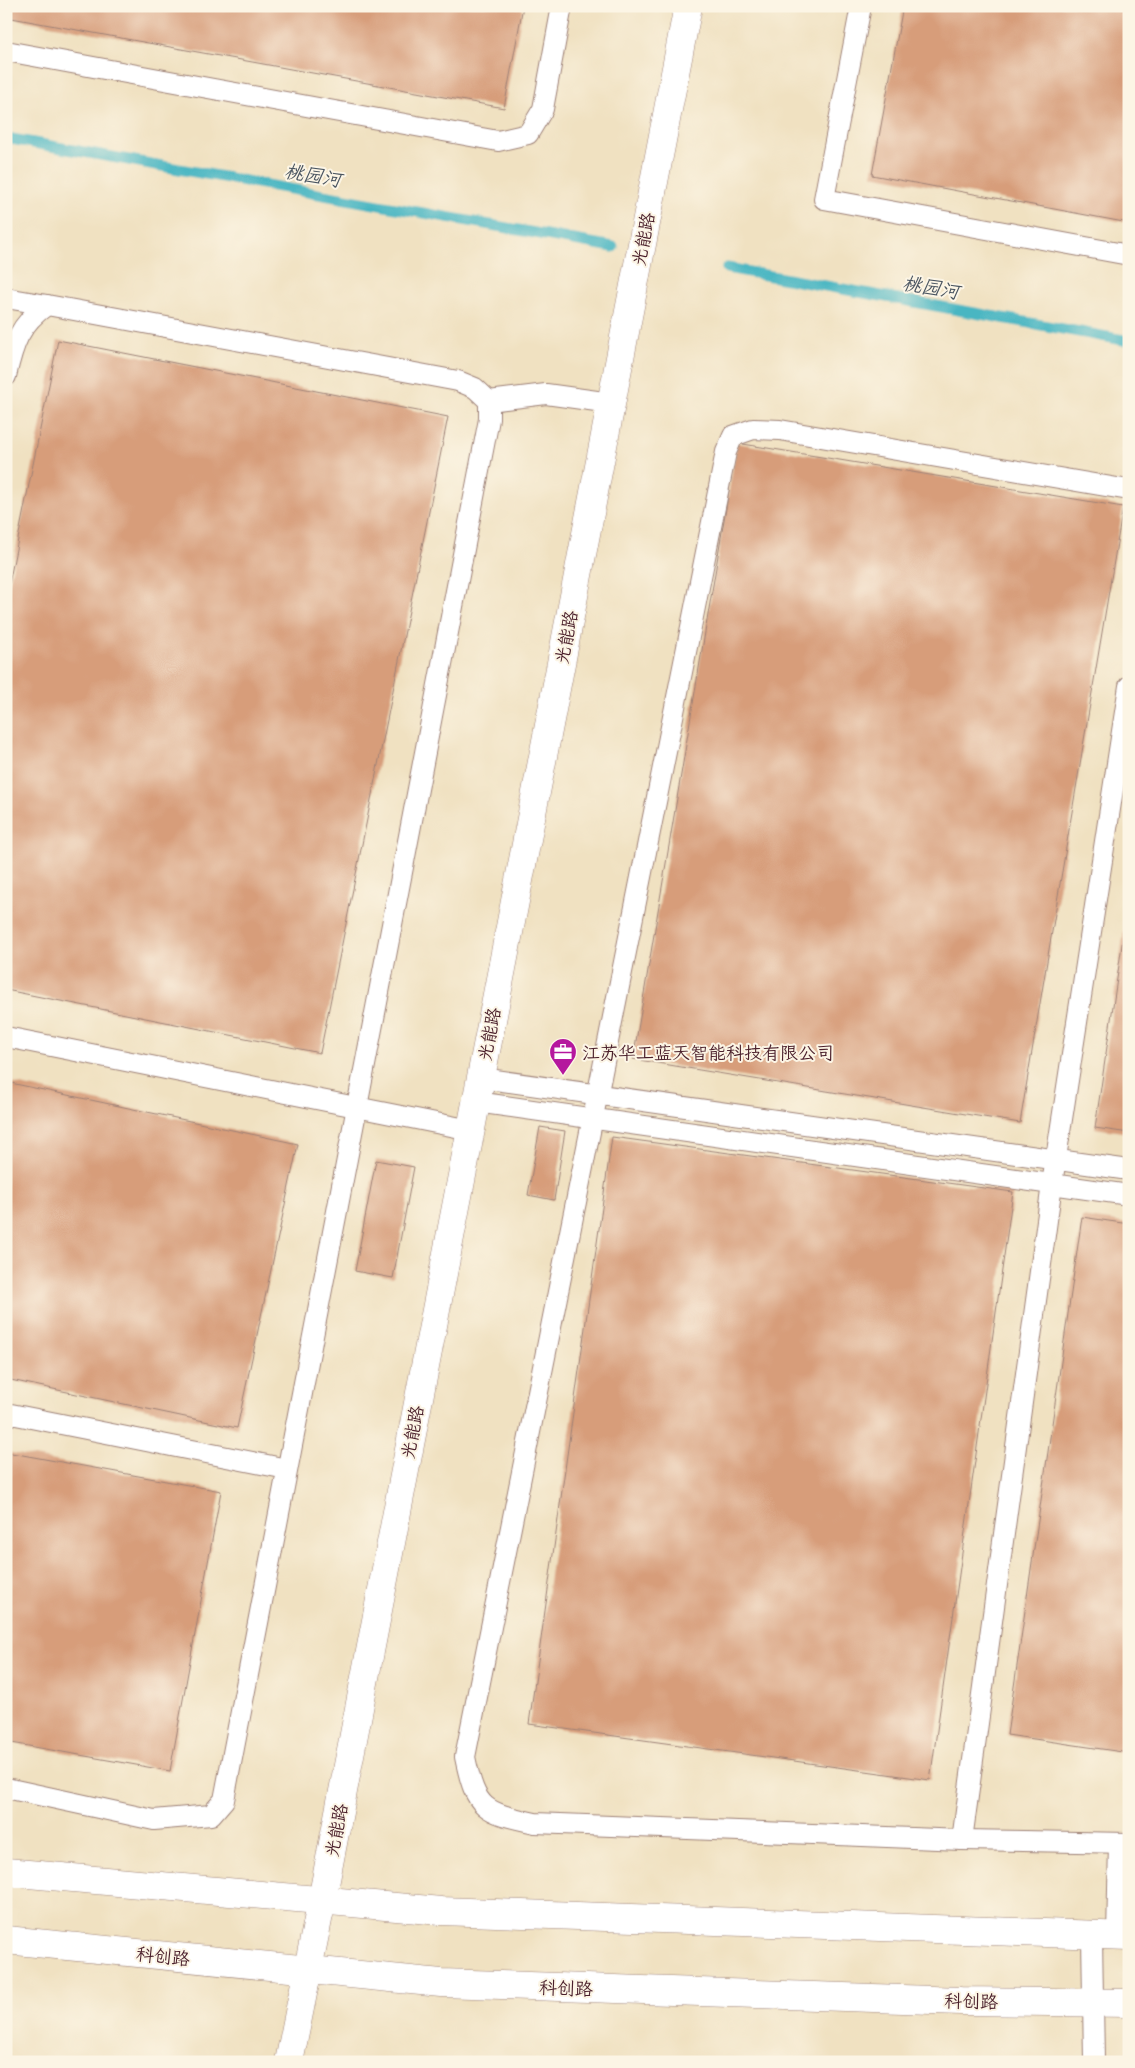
<svg xmlns="http://www.w3.org/2000/svg" width="1135" height="2068" viewBox="0 0 1135 2068" font-family="Delius,'LXGW WenKai TC',sans-serif">
<style>
.lines{fill:none;stroke-linecap:round;stroke-linejoin:round}
.stream{stroke:#48b6c2;stroke-width:11}
.building{fill:#d79d7a}
.service-casing{stroke:#9d8076;stroke-width:22}
.tertiary-casing{stroke:#9d8076;stroke-width:29}
.service{stroke:#fff;stroke-width:20}
.tertiary{stroke:#fff;stroke-width:28}
.labels{text-anchor:middle;dominant-baseline:central;stroke-width:4;stroke-linejoin:round;paint-order:stroke}
.street-label{font-size:18px;fill:#4a1f2b;stroke:#fcf5e5}
.poi-label{font-size:18px;fill:#4a1f2b;stroke:#fcf5e5;text-anchor:start}
.water-label{font-size:19px;font-style:italic;fill:#495460;stroke:#fcf5e5}
</style>
<rect width="100%" height="100%" fill="#fcf5e5"/>
<filter id="ink" filterUnits="userSpaceOnUse"><feTurbulence type="fractalNoise" baseFrequency=".02" numOctaves="2"/><feDisplacementMap in="SourceGraphic" scale="10" xChannelSelector="R" yChannelSelector="G"/><feConvolveMatrix kernelMatrix="1 2 1 2 8 2 1 2 1" color-interpolation-filters="sRGB"/></filter>
<filter id="wash" filterUnits="userSpaceOnUse"><feTurbulence type="fractalNoise" baseFrequency=".0096" numOctaves="4" result="noise"/><feDisplacementMap in="SourceGraphic" scale="20" xChannelSelector="R" yChannelSelector="G"/><feGaussianBlur stdDeviation="1.12" result="paint"/><feColorMatrix in="noise" values="0 0 0 0 0 0 0 0 0 0 0 0 0 0 0 0 0 1.4 0 .05"/><feComposite in="paint" operator="in"/></filter>
<g filter="url(#wash)">
<rect width="100%" height="100%" fill="#f0e1c1"/>
<g class="lines">
<g class="stream">
<polyline points="6,138 613,247"/>
<polyline points="727,268 1129,341"/>
</g>
</g>
<g id="blocks">
<g class="building">
<polygon points="6,6 523,6 504,108 6,17"/>
<polygon points="903,6 1129,6 1129,223 872,175"/>
<polygon points="58,340 448,417 320,1053 6,990 6,599"/>
<polygon points="737,443 1123,507 1020,1123 633,1059"/>
<polygon points="1128,904 1129,904 1129,1133 1095,1128"/>
<polygon points="6,1082 298,1144 237,1428 6,1379"/>
<polygon points="540,1127 565,1131 554,1200 528,1195"/>
<polygon points="612,1137 1013,1192 930,1780 529,1724"/>
<polygon points="376,1160 414,1167 393,1278 355,1271"/>
<polygon points="1082,1217 1129,1224 1129,1753 1007,1735"/>
<polygon points="6,1452 221,1491 170,1771 6,1742"/>
</g>
</g>
</g>
<g filter="url(#ink)">
<use href="#blocks" fill-opacity="0" stroke="#9d8076" stroke-width="1"/>
<g class="lines">
<defs>
<g id="service">
<polyline points="861,6 824,199 1129,255"/>
<polyline points="6,51 498,141 528,134 543,109 562,6"/>
<polyline points="6,298 47,305"/>
<path d="M6,376c7,-31 13,-52 41,-71l411,76 17,7 14,13v18l-265,1381 -13,15 -57,5 -148,-32"/>
<polyline points="489,401 546,394 611,403"/>
<path d="M1129,490l-349,-60 -27,-1 -20,7 -7,16 -261,1305c11,53 19,55 70,66l427,17 167,3"/>
<polyline points="6,1037 471,1130"/>
<polyline points="481,1078 1129,1170"/>
<polyline points="476,1102 1129,1195"/>
<polyline points="6,1413 287,1469"/>
<polyline points="962,1840 1052,1184 1129,686"/>
<polyline points="1092,1936 1094,2062"/>
<polyline points="1117,1936 1119,1843"/>
</g>
<g id="tertiary">
<polyline points="6,1872 441,1911 1129,1936"/>
<polyline points="6,1940 441,1983 961,2001 1129,2003"/>
<polyline points="289,2062 322,1900 688,6"/>
</g>
</defs>
<use href="#service" class="service-casing"/>
<use href="#tertiary" class="tertiary-casing"/>
<use href="#service" class="service"/>
<use href="#tertiary" class="tertiary"/>
</g>
</g>
<defs>
<symbol id="office-pin" viewBox="-11 -11 22 30"><path d="M0 17L-7.5 6A9.5 9.5 0 1 1 7.5 6Z" fill="#b5179e" stroke="#fcf5e5"/><path d="M-6-3h4V-5.5h4V-3h4V5H-6ZM-1-4.5V-3h2v-1.5ZM-6 0V1H6V0Z" fill="#fff"/></symbol>
</defs>
<g fill-rule="evenodd">
<use href="#office-pin" x="547" y="1036" width="32" height="43"/>
</g>
<g class="labels">
<g class="street-label">
<text transform="translate(643 239) rotate(-79)">光能路</text>
<text transform="translate(566 637) rotate(-79)">光能路</text>
<text transform="translate(489 1034) rotate(-79)">光能路</text>
<text transform="translate(412 1432) rotate(-79)">光能路</text>
<text transform="translate(336 1830) rotate(-79)">光能路</text>
<text transform="translate(163 1956) rotate(6)">科创路</text>
<text transform="translate(566 1988) rotate(2)">科创路</text>
<text transform="translate(971 2001) rotate(1)">科创路</text>
</g>
<g class="poi-label">
<text x="582" y="1052">江苏华工蓝天智能科技有限公司</text>
</g>
<g class="water-label">
<text transform="translate(313 175) rotate(10)">桃园河</text>
<text transform="translate(931 287) rotate(10)">桃园河</text>
</g>
</g>
<rect width="1135" height="2068" fill="none" stroke="#fcf5e5" stroke-width="25"/>
</svg>
